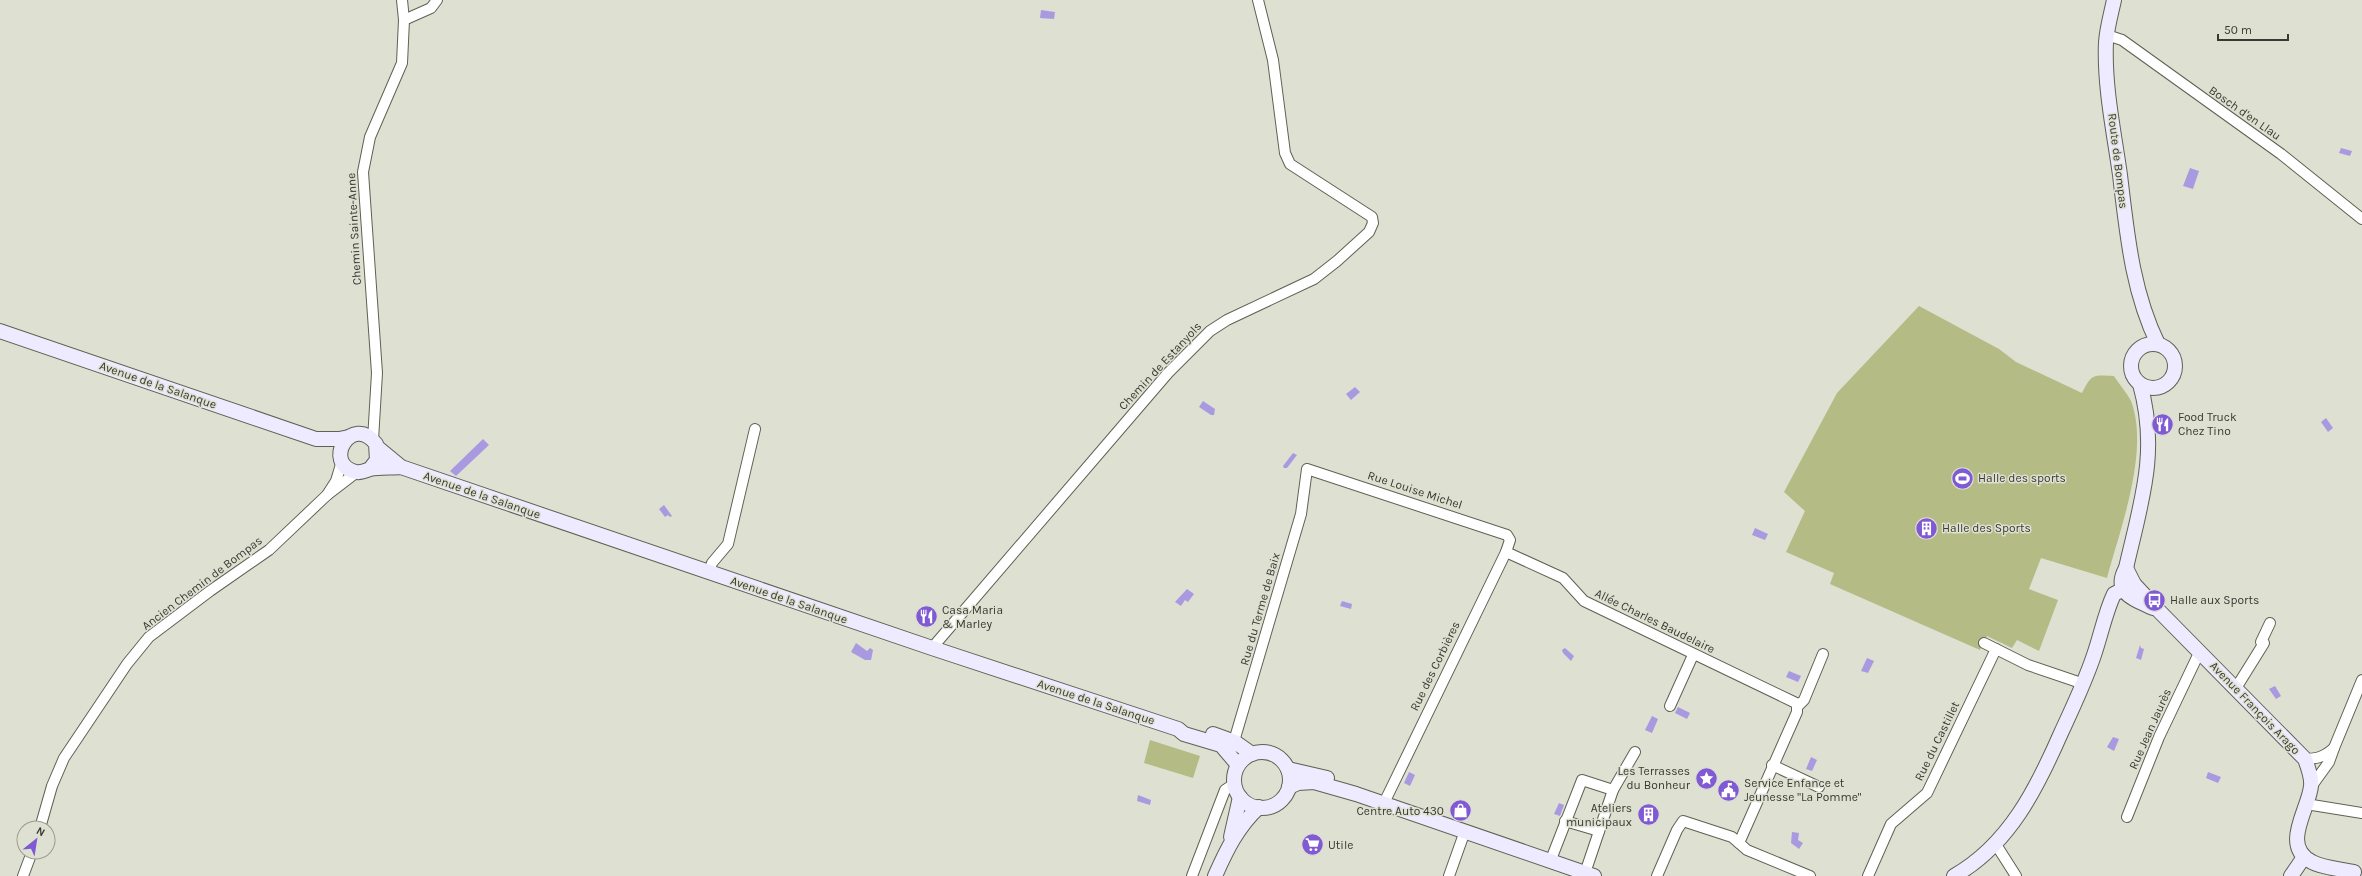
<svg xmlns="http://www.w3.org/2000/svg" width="2362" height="876" viewBox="0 0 2362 876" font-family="Karla,sans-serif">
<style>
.green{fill:#b4bb84}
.water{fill:#a999e1}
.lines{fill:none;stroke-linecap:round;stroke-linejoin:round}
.street-casing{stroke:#5f6153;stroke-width:12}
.secondary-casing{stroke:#5f6153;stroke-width:16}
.street{stroke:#fff;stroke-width:10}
.secondary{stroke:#eeeaff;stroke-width:14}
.labels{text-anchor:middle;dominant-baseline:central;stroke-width:3;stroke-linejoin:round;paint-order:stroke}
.street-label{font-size:12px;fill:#393933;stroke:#dee0d1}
.poi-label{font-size:12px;fill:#393933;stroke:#dee0d1;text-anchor:start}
</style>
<rect width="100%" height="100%" fill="#dee0d1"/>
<g class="green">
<path d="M1919,306l80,43 17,13 66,31c10,-19 10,-18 32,-17 5,8 13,17 17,25 19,50 -11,128 -24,177l-66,-20 -12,31 29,11 -19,51 -22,-11 -5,8 -25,-12 -7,14 -150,-66 4,-11 -48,-21 19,-41 -21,-19 53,-99z"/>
<polygon points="1150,740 1200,756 1193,778 1144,763"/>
</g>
<g class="water">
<polygon points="1041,10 1055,12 1054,19 1040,18"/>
<polygon points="2341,148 2352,151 2350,156 2339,153"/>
<polygon points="2190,168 2199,171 2193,189 2183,186"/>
<polygon points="1355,387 1360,392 1351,400 1346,394"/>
<polygon points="1203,401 1215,409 1214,415 1211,415 1199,407"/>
<polygon points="2326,418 2333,428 2328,432 2321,422"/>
<polygon points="483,439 489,445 456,476 450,471"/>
<polygon points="1293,453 1297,455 1287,468 1284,468 1283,466"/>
<polygon points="664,505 672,516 670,517 668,515 665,517 659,509"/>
<polygon points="1755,528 1768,534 1765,540 1752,535"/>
<polygon points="1187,589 1194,594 1188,602 1185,600 1181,606 1175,602"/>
<polygon points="1342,601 1352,604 1351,609 1340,606"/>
<polygon points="856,643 867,651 870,648 873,650 871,660 865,660 851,652"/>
<polygon points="2140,645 2141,648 2144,649 2141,660 2136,658"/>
<polygon points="1565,648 1574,656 1571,661 1563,653 1562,650"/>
<polygon points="1867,658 1874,661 1868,673 1861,671"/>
<polygon points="1789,671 1801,676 1798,682 1786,677"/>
<polygon points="2275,686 2281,696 2276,699 2269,689"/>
<polygon points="1678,707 1690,713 1687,719 1675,713"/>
<polygon points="1652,716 1658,719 1652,733 1645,730"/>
<polygon points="2113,737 2119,739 2114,751 2107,747"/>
<polygon points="1811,757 1817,760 1812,771 1806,769"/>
<polygon points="1409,772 1415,775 1410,786 1404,783"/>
<polygon points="2208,772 2221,777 2218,783 2206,778"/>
<polygon points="1138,795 1151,800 1150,805 1137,801"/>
<polygon points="1559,803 1564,805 1560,816 1554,814"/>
<polygon points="1792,832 1799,833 1798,840 1803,843 1799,849 1791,843"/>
</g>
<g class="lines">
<defs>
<g id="street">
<polyline points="402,0 404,20"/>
<polyline points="2107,35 2122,40 2281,154 2362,219"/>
<polyline points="373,440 377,373 363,172 370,137 402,63 404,20 431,8 437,0"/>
<polyline points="342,461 336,481 327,495 357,472"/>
<polyline points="1506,552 1563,578 1584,601 1796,703 1797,707"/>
<polyline points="709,572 712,563 728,544 755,429"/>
<polyline points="1984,643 2028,665 2084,684"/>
<polyline points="932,648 1168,373 1210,331 1227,320 1314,279 1337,261 1369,232 1373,223 1372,217 1290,164 1285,153 1273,60 1258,0"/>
<polyline points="2236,688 2264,643 2261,642 2270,623"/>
<polyline points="1670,706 1693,655"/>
<polyline points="1797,707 1797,712 1739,843 1747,850 1810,876"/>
<polyline points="1797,707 1804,700 1823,654"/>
<polyline points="1232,748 1301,514 1307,469 1507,535 1510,540 1506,552 1384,803"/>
<polyline points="2334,748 2362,680"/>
<path d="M2305,759c13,0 20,-3 29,-11l-5,14 -18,25"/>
<polyline points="1772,765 1819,787"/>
<polyline points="2306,804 2362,813"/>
<polyline points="2127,817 2159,737 2200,651"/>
<polyline points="1565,821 1599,831"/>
<polyline points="40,828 52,786 64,758 127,664 149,637 210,591 269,550 327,495"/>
<polyline points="1995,843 2016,876"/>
<polyline points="1550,862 1582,780 1613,790"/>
<polyline points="1585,873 1613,790 1635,752"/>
<polyline points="23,876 32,852"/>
<polyline points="1192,876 1225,790 1234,784"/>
<polyline points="1449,876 1465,831"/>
<polyline points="1657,876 1677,830 1683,821 1732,837 1739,843"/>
<polyline points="1868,876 1891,824 1927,793 1996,649"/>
</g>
<g id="secondary">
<path d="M2114,0c-3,14 -7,28 -8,42 -2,44 8,90 14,133 7,58 12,116 38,169"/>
<polyline points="0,331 316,439 339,439 349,437"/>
<circle cx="2153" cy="366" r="22"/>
<path d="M2140,384c19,68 1,118 -14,184 -14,25 8,31 27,40"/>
<polyline points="378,448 401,467 932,648 1178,729 1184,734 1221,745 1238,765"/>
<path d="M370,469l7,-9 -1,-16c-24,-32 -55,20 -20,28 5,1 9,-1 14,-3 10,-2 21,-1 31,-2"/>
<path d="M2126,568l8,16 25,27 146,148c3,8 7,19 6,27 -2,23 -31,60 1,76 11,6 29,7 42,10"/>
<polyline points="1213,734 1235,742 1252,754"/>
<circle cx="1262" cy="780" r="28"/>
<polyline points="1288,769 1327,778"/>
<polyline points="1289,787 1298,783 1314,782 1356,794 1594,876"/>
<polyline points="1231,837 1240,797"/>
<path d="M1215,876c11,-25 23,-50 44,-69"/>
<path d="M1954,876c55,-31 83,-88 107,-143 12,-26 24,-51 33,-78 7,-20 11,-42 20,-61l20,-10"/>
<polyline points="2291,876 2304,857"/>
</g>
</defs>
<use href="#street" class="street-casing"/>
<use href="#secondary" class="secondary-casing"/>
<use href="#street" class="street"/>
<use href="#secondary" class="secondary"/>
</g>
<defs>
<symbol id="restaurant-disc" viewBox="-11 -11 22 22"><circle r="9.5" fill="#7f5ad4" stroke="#dee0d1"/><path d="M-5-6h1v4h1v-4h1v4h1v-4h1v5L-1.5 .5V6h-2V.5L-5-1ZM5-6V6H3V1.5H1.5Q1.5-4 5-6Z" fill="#fff"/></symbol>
<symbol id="stadium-disc" viewBox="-11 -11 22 22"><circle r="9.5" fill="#7f5ad4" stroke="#dee0d1"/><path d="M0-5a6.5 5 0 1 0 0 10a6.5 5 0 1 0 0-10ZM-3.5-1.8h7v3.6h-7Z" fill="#fff"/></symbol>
<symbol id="building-disc" viewBox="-11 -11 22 22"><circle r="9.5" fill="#7f5ad4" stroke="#dee0d1"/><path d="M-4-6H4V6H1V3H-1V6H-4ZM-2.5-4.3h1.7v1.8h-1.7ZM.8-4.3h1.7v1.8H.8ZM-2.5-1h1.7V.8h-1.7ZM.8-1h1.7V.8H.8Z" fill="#fff"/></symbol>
<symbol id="bus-disc" viewBox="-11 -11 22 22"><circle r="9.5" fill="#7f5ad4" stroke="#dee0d1"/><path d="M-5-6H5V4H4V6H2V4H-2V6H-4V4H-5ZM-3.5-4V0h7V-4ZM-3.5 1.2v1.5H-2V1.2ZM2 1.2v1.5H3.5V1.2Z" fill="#fff"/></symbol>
<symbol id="sight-disc" viewBox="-11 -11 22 22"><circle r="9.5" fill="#7f5ad4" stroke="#dee0d1"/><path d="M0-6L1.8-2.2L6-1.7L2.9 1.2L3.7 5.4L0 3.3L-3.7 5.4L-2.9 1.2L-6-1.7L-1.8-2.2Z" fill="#fff"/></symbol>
<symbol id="civic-disc" viewBox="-11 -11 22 22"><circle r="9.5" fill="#7f5ad4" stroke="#dee0d1"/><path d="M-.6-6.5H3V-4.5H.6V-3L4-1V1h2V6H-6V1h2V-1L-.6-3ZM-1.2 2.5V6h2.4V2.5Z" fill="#fff"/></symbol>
<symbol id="shop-disc" viewBox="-11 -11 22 22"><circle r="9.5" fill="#7f5ad4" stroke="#dee0d1"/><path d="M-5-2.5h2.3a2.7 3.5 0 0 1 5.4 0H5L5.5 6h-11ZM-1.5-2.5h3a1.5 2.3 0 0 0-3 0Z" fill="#fff"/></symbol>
<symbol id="supermarket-disc" viewBox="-11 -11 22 22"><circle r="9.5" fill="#7f5ad4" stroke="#dee0d1"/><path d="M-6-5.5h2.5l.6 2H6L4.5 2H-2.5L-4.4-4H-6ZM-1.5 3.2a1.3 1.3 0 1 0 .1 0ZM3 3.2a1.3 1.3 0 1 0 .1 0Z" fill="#fff"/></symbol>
</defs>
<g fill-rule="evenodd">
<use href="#restaurant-disc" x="2150" y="412" width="25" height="25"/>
<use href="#stadium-disc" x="1950" y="466" width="25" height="25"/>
<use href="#building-disc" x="1914" y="516" width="25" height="25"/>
<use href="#bus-disc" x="2142" y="588" width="25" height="25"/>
<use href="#restaurant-disc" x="914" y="604" width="25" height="25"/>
<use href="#sight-disc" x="1694" y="766" width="25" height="25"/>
<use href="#civic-disc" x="1716" y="778" width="25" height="25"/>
<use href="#shop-disc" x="1448" y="798" width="25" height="25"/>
<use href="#building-disc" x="1636" y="802" width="25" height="25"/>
<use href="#supermarket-disc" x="1300" y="832" width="25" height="25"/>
</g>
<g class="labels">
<g class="street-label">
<text transform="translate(2245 113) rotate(35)">Bosch d'en Llau</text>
<text transform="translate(2118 161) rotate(83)">Route de Bompas</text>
<text transform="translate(354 229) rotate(-93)">Chemin Sainte-Anne</text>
<text transform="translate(1160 366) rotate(-47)">Chemin de Estanyols</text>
<text transform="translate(158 385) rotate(19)">Avenue de la Salanque</text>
<text transform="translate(1415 490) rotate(18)">Rue Louise Michel</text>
<text transform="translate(482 495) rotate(19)">Avenue de la Salanque</text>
<text transform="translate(202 583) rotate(-37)">Ancien Chemin de Bompas</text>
<text transform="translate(789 600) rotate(19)">Avenue de la Salanque</text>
<text transform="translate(1260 609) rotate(-74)">Rue du Terme de Baix</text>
<text transform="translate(1655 621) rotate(26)">Allée Charles Baudelaire</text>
<text transform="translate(1435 666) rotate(-64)">Rue des Corbières</text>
<text transform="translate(1096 702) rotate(18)">Avenue de la Salanque</text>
<text transform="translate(2255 708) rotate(46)">Avenue François Arago</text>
<text transform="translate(2150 729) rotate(-66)">Rue Jean Jaurès</text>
<text transform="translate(1937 741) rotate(-64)">Rue du Castillet</text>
</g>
<g class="poi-label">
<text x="2178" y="417">Food Truck<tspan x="2178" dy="14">Chez Tino</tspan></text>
<text x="1978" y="478">Halle des sports</text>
<text x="1942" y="528">Halle des Sports</text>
<text x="2170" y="600">Halle aux Sports</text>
<text x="942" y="610">Casa Maria<tspan x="942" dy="14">&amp; Marley</tspan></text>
<text x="1690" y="771" text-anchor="end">Les Terrasses<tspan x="1690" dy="14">du Bonheur</tspan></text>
<text x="1744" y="783">Service Enfance et<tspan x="1744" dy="14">Jeunesse "La Pomme"</tspan></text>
<text x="1632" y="808" text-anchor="end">Ateliers<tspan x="1632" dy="14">municipaux</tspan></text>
<text x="1444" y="811" text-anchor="end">Centre Auto 430</text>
<text x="1328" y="845">Utile</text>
</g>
</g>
<g transform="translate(36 840) rotate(30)"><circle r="19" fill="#dee0d1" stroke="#9c9d92"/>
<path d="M0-3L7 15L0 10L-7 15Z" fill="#7f5ad4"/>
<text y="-6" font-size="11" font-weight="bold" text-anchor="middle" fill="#393933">N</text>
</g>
<path d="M2218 34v6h70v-6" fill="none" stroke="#393933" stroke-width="2"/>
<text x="2224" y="34" font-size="12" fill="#393933" stroke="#dee0d1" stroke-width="3" paint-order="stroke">50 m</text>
</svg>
